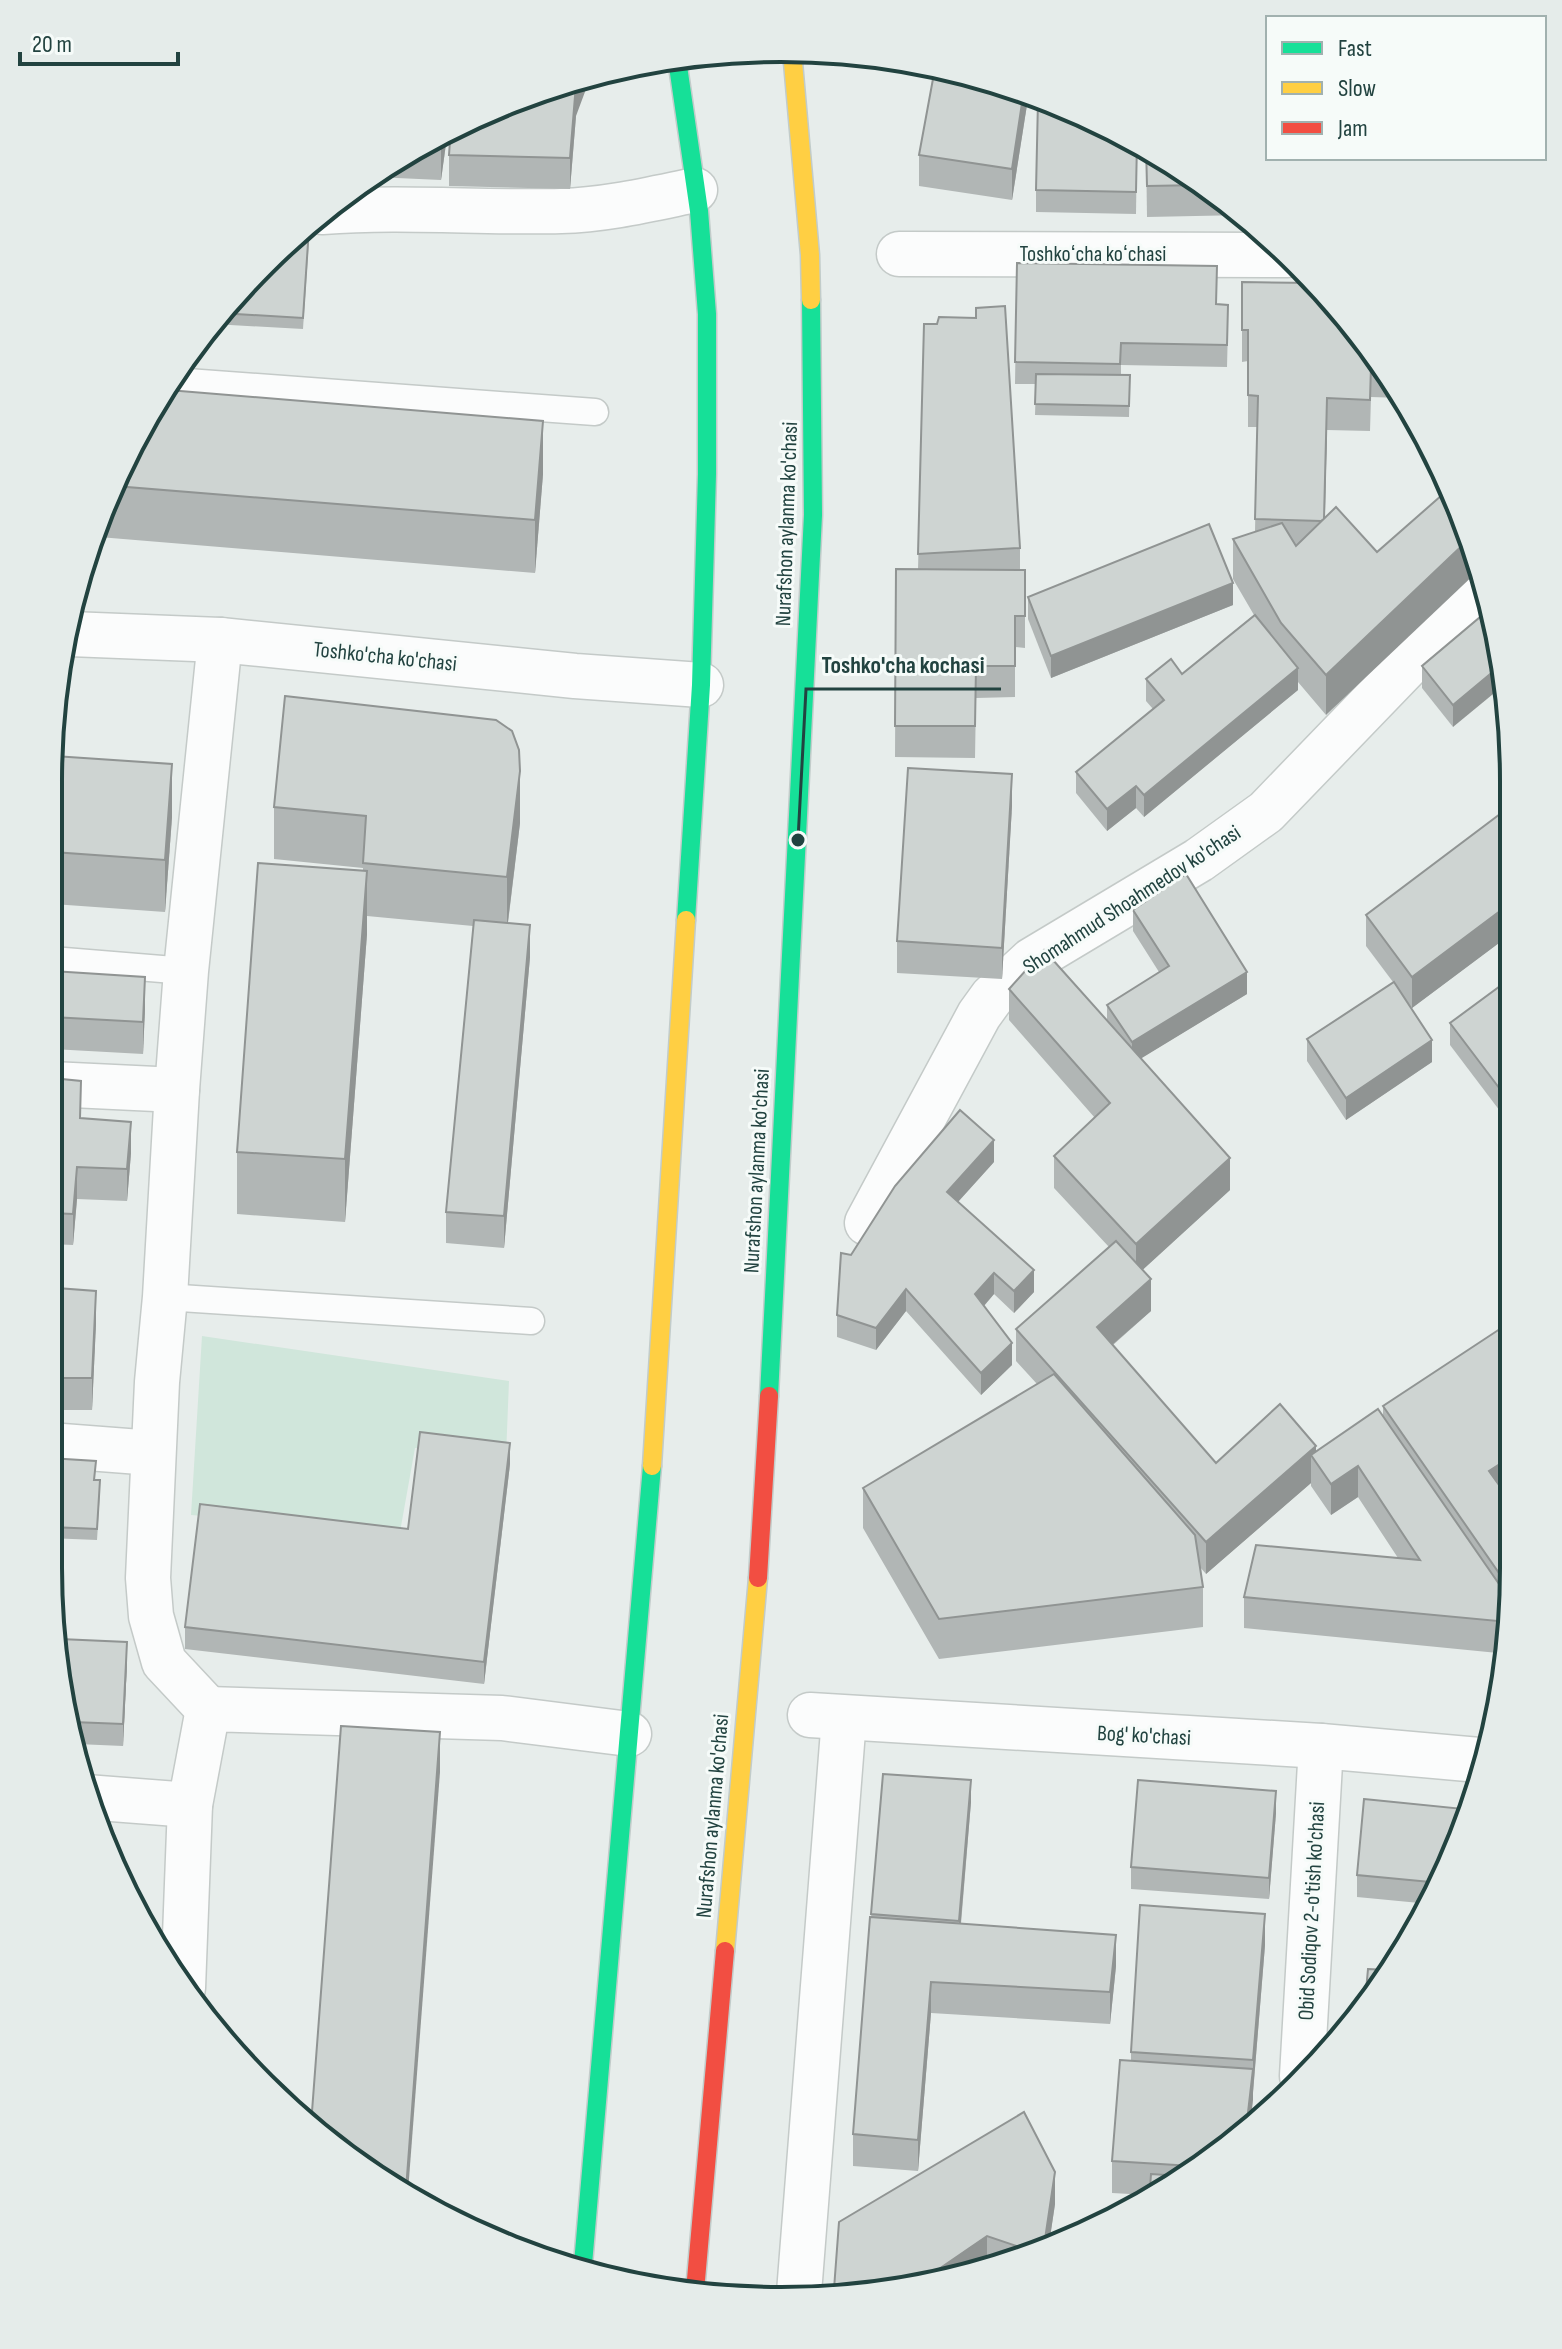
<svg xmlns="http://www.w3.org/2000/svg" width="1562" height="2349" viewBox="0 0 1562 2349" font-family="'Sofia Sans Condensed',sans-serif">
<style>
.green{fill:#d0e6db}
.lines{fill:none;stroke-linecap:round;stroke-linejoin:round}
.lane-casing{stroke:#c4cac8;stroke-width:29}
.street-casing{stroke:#c4cac8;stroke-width:47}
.fast-casing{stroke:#c2ccca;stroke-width:21}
.slow-casing{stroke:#c2ccca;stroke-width:21}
.jam-casing{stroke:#c2ccca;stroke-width:21}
.lane{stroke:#fbfcfc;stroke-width:26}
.street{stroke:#fbfcfc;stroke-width:44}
.fast{stroke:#16e098;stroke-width:18}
.slow{stroke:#ffcf43;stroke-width:18}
.jam{stroke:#f24e42;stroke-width:18}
.wall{fill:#b1b6b5}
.shaded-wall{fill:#909493}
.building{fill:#ced4d2;stroke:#909493;stroke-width:2}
.labels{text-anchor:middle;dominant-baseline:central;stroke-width:6;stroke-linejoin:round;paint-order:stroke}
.street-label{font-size:22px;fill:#224340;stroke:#f6fbf9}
.rim{fill:none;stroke:#224340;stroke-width:4}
.leader{fill:none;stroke:#224340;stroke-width:3}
.callout-dot{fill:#224340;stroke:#f6fbf9;stroke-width:3}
.callout-label{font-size:24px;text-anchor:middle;font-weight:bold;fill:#224340;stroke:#f6fbf9;stroke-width:6;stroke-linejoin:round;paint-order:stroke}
</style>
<rect width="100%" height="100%" fill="#e7edeb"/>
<polygon class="green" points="202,1336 509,1381 506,1456 415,1448 400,1532 191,1515"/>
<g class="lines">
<defs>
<g id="lane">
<polyline points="174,381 595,412"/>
<polyline points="52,960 186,971"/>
<polyline points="165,1297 531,1321"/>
</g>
<g id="street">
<path d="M322,212c80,-6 159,1 239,-1 45,-1 90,-12 134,-21"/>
<polyline points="899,254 1288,255"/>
<polyline points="70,634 220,640 575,676 701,685"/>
<polyline points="51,1084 177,1090"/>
<polyline points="867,1223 979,1015 992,997 1032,960 1199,860 1266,812 1486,584"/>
<polyline points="49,1445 153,1453"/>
<polyline points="208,1709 164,1662 151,1616 148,1578 157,1382 165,1297 177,1090 186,971 220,640"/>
<polyline points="810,1715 1321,1746 1479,1760"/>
<polyline points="86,1797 190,1805 208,1709 502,1718 629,1734"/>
<polyline points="183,1988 190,1805"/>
<polyline points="1302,2076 1321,1746"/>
<polyline points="799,2293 844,1718"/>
</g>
<g id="fast">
<polyline points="677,59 699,211 707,314 707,474 701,685 686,920"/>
<polyline points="769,1396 813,515 811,300"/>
<polyline points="583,2264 652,1466"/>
</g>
<g id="slow">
<polyline points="792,51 810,255 811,300"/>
<polyline points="652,1466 686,920"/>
<polyline points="725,1951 758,1578"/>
</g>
<g id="jam">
<polyline points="758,1578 769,1396"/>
<polyline points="695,2291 725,1951"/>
</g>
</defs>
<use href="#lane" class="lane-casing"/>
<use href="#street" class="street-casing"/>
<use href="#fast" class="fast-casing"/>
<use href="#slow" class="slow-casing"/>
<use href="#jam" class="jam-casing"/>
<use href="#lane" class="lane"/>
<use href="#street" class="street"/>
<use href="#fast" class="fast"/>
<use href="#slow" class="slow"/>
<use href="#jam" class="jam"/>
</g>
<g class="wall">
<polygon points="1017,87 1029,92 1012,200 919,186 919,155"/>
<polygon points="576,116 570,189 449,186 449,155"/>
<polygon points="448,129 441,180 375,177 375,174"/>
<polygon points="1137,142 1136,214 1036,212 1036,190"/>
<polygon points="1146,146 1244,215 1147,217"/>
<polygon points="309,240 303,329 213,324 230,297"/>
<polygon points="1017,263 1216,304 1228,327 1227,367 1121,365 1121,375 1130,375 1129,417 1035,415 1036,384 1015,384"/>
<polygon points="1242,282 1363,335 1402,398 1371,397 1370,431 1327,430 1324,518 1336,507 1326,715 1298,682 1298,690 1144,817 1136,808 1107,831 1076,793 1076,772 1153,709 1146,701 1146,679 1182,674 1254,615 1233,579 1233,539 1255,532 1257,427 1248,427 1248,361 1242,362"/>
<polygon points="924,324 1020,548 1020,570 1025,570 1025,648 1015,647 1015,697 976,698 975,758 895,757 896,569 918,570"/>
<polygon points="123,457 543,474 535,573 99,537"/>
<polygon points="1028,597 1233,605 1051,678 1028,619"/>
<polygon points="1492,607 1453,727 1422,688 1422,666"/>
<polygon points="54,756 172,817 165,912 53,904"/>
<polygon points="1512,805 1511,934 1412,1008 1402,995 1432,1062 1346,1120 1307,1061 1307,1039 1393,982 1366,946 1366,915"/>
<polygon points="1012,806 1002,979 897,973 897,941"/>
<polygon points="274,807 520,823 508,923 530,957 504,1248 446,1243 446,1212 473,926 367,916 367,934 345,1222 237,1214 237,1152 363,871 363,868 274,859"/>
<polygon points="1133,910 1247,994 1141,1058 1230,1190 1142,1270 1151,1311 1113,1345 1216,1463 1316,1451 1383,1415 1383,1406 1509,1490 1504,1493 1509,1499 1508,1654 1244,1628 1244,1597 1398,1558 1358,1497 1331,1515 1311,1486 1311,1483 1206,1574 1200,1567 1203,1587 1203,1627 939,1659 863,1528 863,1488 1037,1384 1016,1361 1016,1329 1109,1247 1054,1188 1054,1156 1095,1118 1009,1020 1009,989 1107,1021 1107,1005 1159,972 1133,931"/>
<polygon points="52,971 145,1008 143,1054 52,1049"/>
<polygon points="1511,978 1510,1116 1506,1119 1450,1045 1450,1023"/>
<polygon points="52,1078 81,1118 131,1153 127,1201 77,1199 73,1245 50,1244"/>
<polygon points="994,1162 958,1202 1034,1292 1014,1313 994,1294 984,1306 1012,1365 981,1395 906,1311 876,1350 837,1337 837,1315 851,1255"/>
<polygon points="50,1250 57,1288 96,1323 92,1410 49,1410"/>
<polygon points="49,1458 95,1480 100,1491 97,1540 48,1538"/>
<polygon points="510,1464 484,1684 185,1649 185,1627 408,1529"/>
<polygon points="60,1639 127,1664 123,1746 77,1744"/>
<polygon points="883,1774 971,1802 961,1924 1116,1966 1110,2024 931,2013 918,2171 853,2166 853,2134"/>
<polygon points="1464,1809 1439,1892 1430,1904 1357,1897 1357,1875"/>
<polygon points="1276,1813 1269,1899 1131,1889 1131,1867"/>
<polygon points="1265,1945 1251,2118 1149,2202 1149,2195 1112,2193 1112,2161 1131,2060 1131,2052"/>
<polygon points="1024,2112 1055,2204 1049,2244 989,2268 987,2268 970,2276"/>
</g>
<g class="shaded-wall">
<polygon points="592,73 576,116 570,189 570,158 576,84 578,78"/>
<polygon points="1024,90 1029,92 1012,200 1012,169"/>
<polygon points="448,129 441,180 441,149 443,132"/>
<polygon points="1327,398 1327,430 1324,552 1324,521"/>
<polygon points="543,421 543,474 535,573 535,520"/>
<polygon points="1469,539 1480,569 1326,715 1326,675"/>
<polygon points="1233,583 1233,605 1051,678 1051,656"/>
<polygon points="1501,665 1504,685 1453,727 1453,705"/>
<polygon points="1298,668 1298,690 1144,817 1144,795"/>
<polygon points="172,764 172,817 165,912 165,860"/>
<polygon points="520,771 520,823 507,929 507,877"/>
<polygon points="1012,774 1012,806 1002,979 1002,948"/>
<polygon points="1136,786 1136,808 1107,831 1107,809"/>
<polygon points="367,871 367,934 345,1222 345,1159"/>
<polygon points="1512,902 1511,934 1412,1008 1412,977"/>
<polygon points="530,925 530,957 504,1248 504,1216"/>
<polygon points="1247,972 1247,994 1132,1064 1132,1042"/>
<polygon points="145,977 145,1008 143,1054 143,1022"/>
<polygon points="1432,1040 1432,1062 1346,1120 1346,1098"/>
<polygon points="1511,1094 1510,1116 1506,1119 1506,1097"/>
<polygon points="131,1122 131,1153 127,1201 127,1169"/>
<polygon points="994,1140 994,1162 947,1214 947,1192"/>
<polygon points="1230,1158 1230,1190 1136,1276 1136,1244"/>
<polygon points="77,1167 77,1199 73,1245 73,1214"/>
<polygon points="1034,1270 1034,1292 1014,1313 1014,1291"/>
<polygon points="994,1273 994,1294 975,1316 975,1294"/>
<polygon points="1151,1279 1151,1311 1097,1358 1097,1327"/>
<polygon points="906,1289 906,1311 876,1350 876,1328"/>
<polygon points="96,1291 96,1323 92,1410 92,1378"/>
<polygon points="1012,1343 1012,1365 981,1395 981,1373"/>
<polygon points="510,1443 510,1464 484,1684 484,1662"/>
<polygon points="1316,1446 1316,1463 1311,1455 1311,1483 1206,1574 1206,1542"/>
<polygon points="1509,1458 1509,1490 1489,1502 1489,1471"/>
<polygon points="1358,1466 1358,1497 1331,1515 1331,1484"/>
<polygon points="127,1642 127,1664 123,1746 123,1724"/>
<polygon points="440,1732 440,1772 408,2192 406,2190"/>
<polygon points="971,1780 971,1802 959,1943 959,1921"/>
<polygon points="1276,1791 1276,1813 1269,1899 1269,1878"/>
<polygon points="1265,1914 1265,1945 1253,2092 1253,2060"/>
<polygon points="1116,1935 1116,1966 1110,2024 1110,1992"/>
<polygon points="931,1982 931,2013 918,2171 918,2140"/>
<polygon points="1253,2069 1253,2100 1251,2118 1247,2121"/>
<polygon points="1055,2172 1055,2204 1049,2244 1044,2246"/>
<polygon points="987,2236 987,2268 970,2276 932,2280 933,2273"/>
</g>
<g class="building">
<polygon points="935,68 1017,87 1024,90 1012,169 919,155"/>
<polygon points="578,78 576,84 570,158 449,155 451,127 457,123"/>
<polygon points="1038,100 1045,100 1137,141 1136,192 1036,190"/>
<polygon points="443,132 441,149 418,148"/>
<polygon points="1146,146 1148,146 1201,185 1147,186"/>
<polygon points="304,228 309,228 303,318 220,313 230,297"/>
<polygon points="1017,263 1217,266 1216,304 1228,305 1227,345 1121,343 1120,364 1015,362"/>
<polygon points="1242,282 1314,283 1363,335 1382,366 1371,366 1370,400 1327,398 1324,519 1321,521 1255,519 1258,396 1248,395 1248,330 1242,330"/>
<polygon points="1005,306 1020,548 918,554 924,324 937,324 939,317 976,318 976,308"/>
<polygon points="1036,374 1130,375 1129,406 1035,404"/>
<polygon points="168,390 543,421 535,520 115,486 123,457"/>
<polygon points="1450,488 1469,539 1326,675 1281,623 1233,539 1282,523 1296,546 1336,507 1377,552"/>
<polygon points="1209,524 1233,583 1051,656 1028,597"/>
<polygon points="896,569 1025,570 1025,616 1015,616 1015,666 976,666 975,726 895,726"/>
<polygon points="1492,607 1501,665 1453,705 1422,666"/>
<polygon points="1255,615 1298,668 1144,795 1136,786 1107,809 1076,772 1164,700 1146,679 1171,659 1182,674"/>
<polygon points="285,696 496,720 512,731 519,750 520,771 507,877 363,863 366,816 274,807"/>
<polygon points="54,756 172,764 165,860 53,852"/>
<polygon points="908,768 1012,774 1002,948 897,941"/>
<polygon points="1512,805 1512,902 1412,977 1366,915"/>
<polygon points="258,863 367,871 345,1159 237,1152"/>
<polygon points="1186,874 1247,972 1132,1042 1107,1005 1169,966 1133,910"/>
<polygon points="474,920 530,925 504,1216 446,1212"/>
<polygon points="1044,950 1230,1158 1136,1244 1054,1156 1110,1103 1009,989"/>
<polygon points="52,971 145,977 143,1022 52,1017"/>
<polygon points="1511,978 1511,1094 1506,1097 1450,1023"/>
<polygon points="1394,982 1432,1040 1346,1098 1307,1039"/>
<polygon points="52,1078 81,1081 80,1118 131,1122 127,1169 77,1167 73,1214 51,1213"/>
<polygon points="960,1110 994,1140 947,1192 1034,1270 1014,1291 994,1273 975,1294 1012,1343 981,1373 906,1289 876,1328 837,1315 841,1253 851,1255 895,1186"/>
<polygon points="1116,1241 1151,1279 1097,1327 1216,1463 1280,1404 1316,1446 1206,1542 1016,1329"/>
<polygon points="50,1250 57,1251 57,1288 96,1291 92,1378 49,1378"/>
<polygon points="1509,1323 1509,1458 1489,1471 1509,1499 1508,1586 1383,1406"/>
<polygon points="1054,1374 1195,1535 1203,1587 939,1619 863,1488"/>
<polygon points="1378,1409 1508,1597 1508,1622 1244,1597 1256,1545 1420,1560 1358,1466 1331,1484 1311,1455"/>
<polygon points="420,1432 510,1443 484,1662 185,1627 200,1504 408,1529"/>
<polygon points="49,1458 96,1461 94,1480 100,1480 97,1529 51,1527 53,1466 49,1466"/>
<polygon points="49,1466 53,1466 51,1516 48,1516"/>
<polygon points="60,1639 127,1642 123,1724 73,1722"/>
<polygon points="341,1726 440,1732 406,2190 334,2149 311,2125"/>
<polygon points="883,1774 971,1780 959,1921 871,1914"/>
<polygon points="1138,1780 1276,1791 1269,1878 1131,1867"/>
<polygon points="1364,1799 1464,1809 1441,1883 1357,1875"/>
<polygon points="1140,1905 1265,1914 1253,2060 1131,2052"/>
<polygon points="870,1917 1116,1935 1110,1992 931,1982 918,2140 853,2134"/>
<polygon points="1368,1969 1386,1970 1365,2002"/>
<polygon points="1120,2060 1253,2069 1247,2121 1192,2166 1112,2161"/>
<polygon points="1024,2112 1055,2172 1044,2246 1031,2251 987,2236 933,2273 932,2280 834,2289 839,2222"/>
<polygon points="1151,2174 1181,2176 1149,2202"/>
</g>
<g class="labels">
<g class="street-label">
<text x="1093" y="254">Toshkoʻcha koʻchasi</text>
<text transform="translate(787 524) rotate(-88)">Nurafshon aylanma ko'chasi</text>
<text transform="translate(385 657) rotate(6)">Toshko'cha ko'chasi</text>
<text transform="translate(1132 900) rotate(-33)">Shomahmud Shoahmedov ko'chasi</text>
<text transform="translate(757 1171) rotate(-87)">Nurafshon aylanma ko'chasi</text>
<text transform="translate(1144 1736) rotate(3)">Bog' ko'chasi</text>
<text transform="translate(713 1816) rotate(-85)">Nurafshon aylanma ko'chasi</text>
<text transform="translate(1312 1911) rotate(-87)">Obid Sodiqov 2-o'tish ko'chasi</text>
</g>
</g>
<path d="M0 0H1562V2349H0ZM781 62H781A719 719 0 0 1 1500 781V1568A719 719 0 0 1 781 2287H781A719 719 0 0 1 62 1568V781A719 719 0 0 1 781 62Z" fill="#e5ecea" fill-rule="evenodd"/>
<path class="rim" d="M781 62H781A719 719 0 0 1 1500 781V1568A719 719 0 0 1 781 2287H781A719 719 0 0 1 62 1568V781A719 719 0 0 1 781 62Z"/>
<path class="leader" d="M798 840L806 689H1001"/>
<circle class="callout-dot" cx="798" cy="840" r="8"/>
<g class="callout-label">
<text x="903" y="673">Toshko'cha kochasi</text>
</g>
<rect x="1266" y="16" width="280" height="144" fill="#f6fbf9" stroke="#a1b1af" stroke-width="2"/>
<rect x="1282" y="42" width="40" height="12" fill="#16e098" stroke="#a1b1af" stroke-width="2"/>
<text x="1338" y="56" font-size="24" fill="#224340">Fast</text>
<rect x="1282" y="82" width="40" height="12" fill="#ffcf43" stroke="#a1b1af" stroke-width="2"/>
<text x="1338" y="96" font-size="24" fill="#224340">Slow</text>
<rect x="1282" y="122" width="40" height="12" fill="#f24e42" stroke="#a1b1af" stroke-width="2"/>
<text x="1338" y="136" font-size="24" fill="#224340">Jam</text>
<path d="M20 52v12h158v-12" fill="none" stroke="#224340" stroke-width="4"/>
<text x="32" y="52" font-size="24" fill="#224340" stroke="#f6fbf9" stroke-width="6" paint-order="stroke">20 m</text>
</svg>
